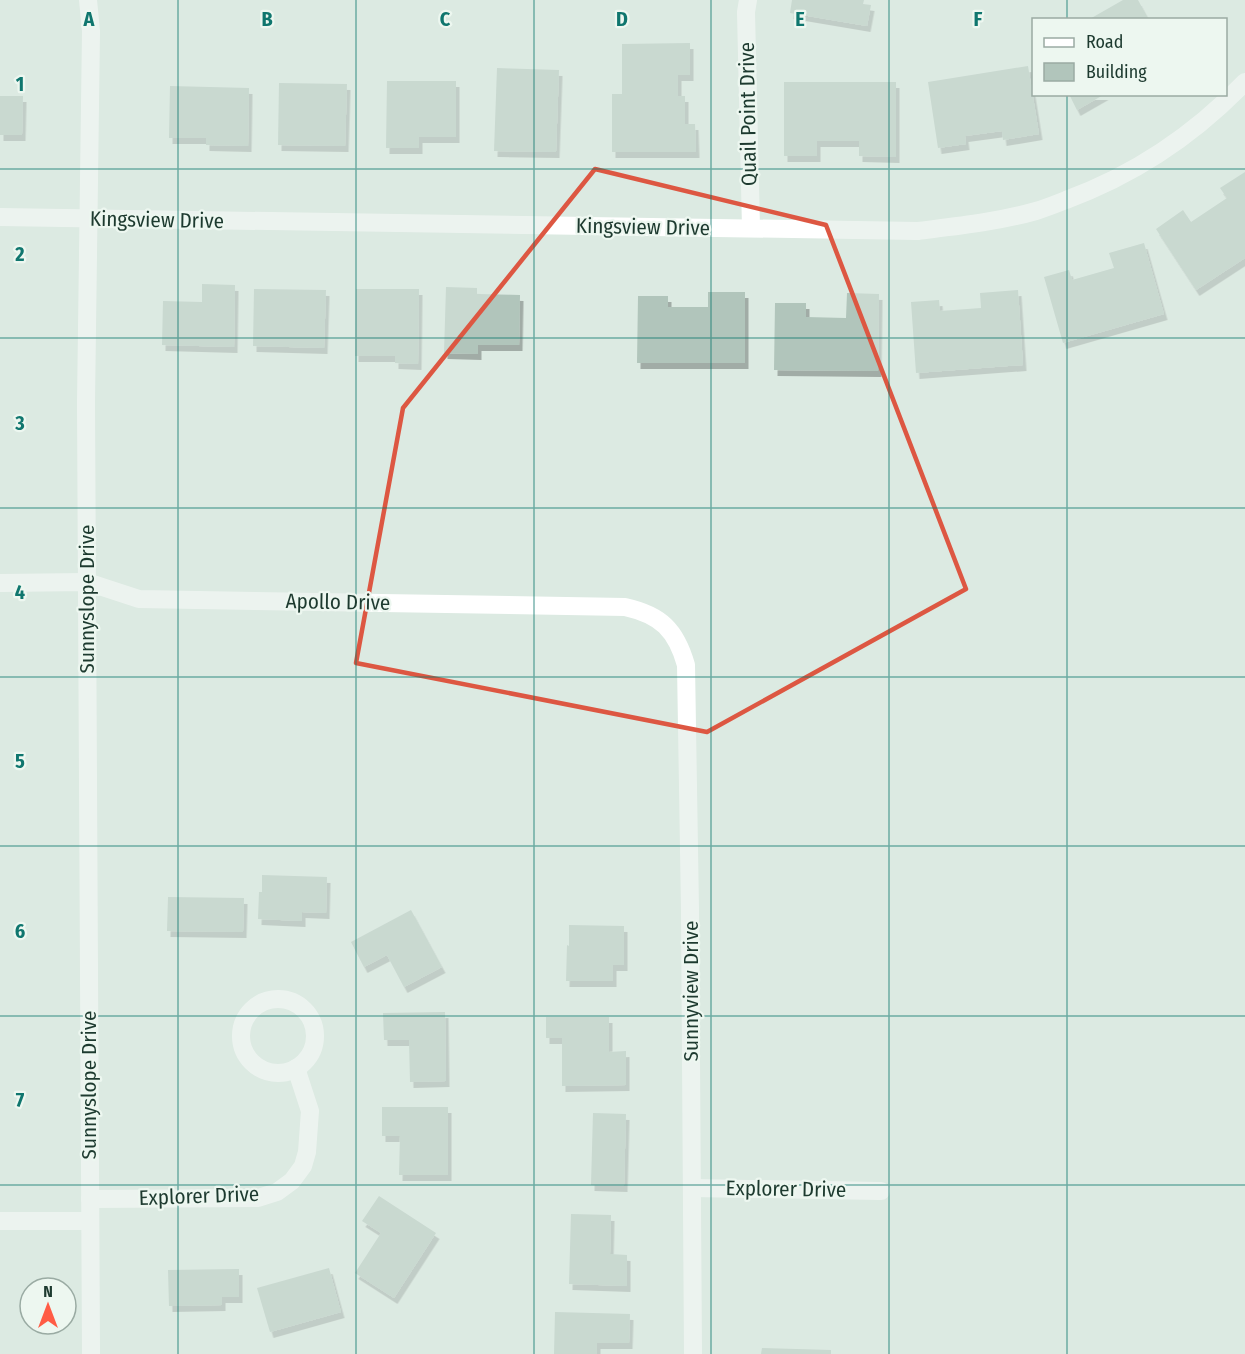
<svg xmlns="http://www.w3.org/2000/svg" width="1245" height="1354" viewBox="0 0 1245 1354" font-family="'Fira Sans Condensed',sans-serif">
<style>
.building{fill:#b1c5bb;filter:url(#shadow)}
.lines{fill:none;stroke-linecap:round;stroke-linejoin:round}
.minor{stroke:#fff;stroke-width:18}
.marked{fill:none;stroke:#dd5742;stroke-width:4.5;stroke-linejoin:round}
.grid{fill:none;stroke:#0f766e;stroke-width:1.5;stroke-opacity:0.55}
.labels{text-anchor:middle;dominant-baseline:central;stroke-width:4.5;stroke-linejoin:round;paint-order:stroke}
.street-label{font-size:21px;fill:#1d3a2f;stroke:#edf7f0}
.grid-label{font-size:20px;text-anchor:middle;font-weight:bold;fill:#0f766e;stroke:#edf7f0;stroke-width:4.5;stroke-linejoin:round;paint-order:stroke}
</style>
<defs>
<filter id="shadow"><feDropShadow dx="3.5" dy="6" stdDeviation="0" flood-color="#0004"/></filter>
</defs>
<rect width="100%" height="100%" fill="#dceae2"/>
<g class="building">
<polygon points="792,0 864,0 863,4 871,5 867,26 790,13"/>
<polygon points="1123,0 1138,0 1149,20 1088,20"/>
<polygon points="690,43 690,75 678,75 678,96 685,96 685,124 695,124 696,152 612,152 612,94 622,94 622,44"/>
<polygon points="1028,66 1039,134 1003,140 1002,131 965,136 966,144 938,148 928,82"/>
<polygon points="497,68 559,70 556,152 494,151"/>
<polygon points="387,81 456,81 456,137 419,137 419,148 386,148"/>
<polygon points="784,82 896,82 896,157 859,156 859,141 817,141 817,156 784,156"/>
<polygon points="279,83 347,84 345,146 278,145"/>
<polygon points="170,86 249,88 248,146 206,145 206,138 169,138"/>
<polygon points="1069,94 1105,94 1077,110"/>
<polygon points="0,96 23,96 22,135 0,135"/>
<polygon points="1245,172 1245,258 1196,290 1156,229 1183,210 1191,222 1227,198 1220,188"/>
<polygon points="1144,243 1164,314 1063,343 1044,277 1069,270 1072,280 1114,268 1109,253"/>
<polygon points="202,284 235,285 234,347 162,345 163,301 202,302"/>
<polygon points="446,287 477,288 477,294 520,295 519,345 478,345 478,354 444,353"/>
<polygon points="254,289 326,290 324,348 253,346"/>
<polygon points="356,289 419,289 418,364 395,363 395,356 355,356"/>
<polygon points="1018,290 1023,365 916,373 911,302 939,300 940,311 981,308 980,293"/>
<polygon points="708,292 745,292 745,363 637,363 638,296 668,296 668,307 708,307"/>
<polygon points="847,293 879,294 878,371 774,370 775,303 806,303 806,317 846,318"/>
<polygon points="262,875 327,877 326,913 302,912 302,921 258,919 259,892 262,892"/>
<polygon points="168,897 244,898 243,932 167,931"/>
<polygon points="411,910 442,967 404,987 387,955 364,967 351,942"/>
<polygon points="569,925 624,926 624,965 613,965 613,981 566,981 567,945 569,946"/>
<polygon points="445,1012 446,1081 410,1082 409,1040 384,1040 383,1013"/>
<polygon points="546,1017 609,1017 609,1052 626,1051 626,1085 562,1086 562,1038 546,1038"/>
<polygon points="382,1107 448,1107 448,1175 399,1175 400,1136 382,1136"/>
<polygon points="593,1113 626,1114 624,1186 591,1185"/>
<polygon points="379,1196 436,1233 394,1298 355,1273 381,1233 362,1221"/>
<polygon points="571,1214 611,1215 610,1254 627,1255 627,1286 569,1284"/>
<polygon points="329,1268 341,1312 270,1332 257,1288"/>
<polygon points="239,1269 239,1297 222,1297 222,1305 169,1306 168,1270"/>
<polygon points="555,1312 630,1314 629,1343 597,1343 597,1354 554,1354"/>
<polygon points="762,1348 831,1350 831,1354 761,1354"/>
</g>
<g class="lines">
<g class="minor">
<polyline points="88,0 91,31 86,403 91,1354"/>
<polyline points="748,0 746,12 751,228"/>
<path d="M0,217l918,14c40,-5 79,-9 118,-20 10,-3 20,-7 30,-11 68,-25 129,-66 179,-118"/>
<path d="M0,583l87,-1 52,17 486,8c36,8 51,23 61,58l4,245 3,444"/>
<circle cx="278" cy="1036" r="37"/>
<polyline points="692,1188 881,1191"/>
<polyline points="90,1199 258,1198 277,1192 292,1181 303,1166 307,1152 310,1111 296,1068"/>
<polyline points="0,1221 90,1221"/>
</g>
</g>
<path d="M0 0H1245V1354H0ZM595,169l231,56 140,364 -259,143 -351,-69 47,-255z" fill="#dceae2" fill-opacity=".55" fill-rule="evenodd"/>
<path class="marked" d="M595,169l231,56 140,364 -259,143 -351,-69 47,-255z"/>
<path class="grid" d="M178,0v1354M356,0v1354M534,0v1354M711,0v1354M889,0v1354M1067,0v20M1067,94v1260M0,169h1245M0,338h1245M0,508h1245M0,677h1245M0,846h1245M0,1016h1245M0,1185h1245"/>
<g class="labels">
<g class="street-label">
<text transform="translate(748 114) rotate(-91)">Quail Point Drive</text>
<text transform="translate(157 220) rotate(1)">Kingsview Drive</text>
<text transform="translate(643 227) rotate(1)">Kingsview Drive</text>
<text transform="translate(87 599) rotate(-90)">Sunnyslope Drive</text>
<text transform="translate(338 602) rotate(1)">Apollo Drive</text>
<text transform="translate(691 991) rotate(-90)">Sunnyview Drive</text>
<text transform="translate(89 1085) rotate(-90)">Sunnyslope Drive</text>
<text transform="translate(786 1189) rotate(1)">Explorer Drive</text>
<text transform="translate(199 1196) rotate(-2)">Explorer Drive</text>
</g>
</g>
<g class="grid-label">
<text x="89" y="26">A</text>
<text x="267" y="26">B</text>
<text x="445" y="26">C</text>
<text x="622" y="26">D</text>
<text x="800" y="26">E</text>
<text x="978" y="26">F</text>
<text x="20" y="91">1</text>
<text x="20" y="261">2</text>
<text x="20" y="430">3</text>
<text x="20" y="599">4</text>
<text x="20" y="768">5</text>
<text x="20" y="938">6</text>
<text x="20" y="1107">7</text>
</g>
<rect x="1032" y="18" width="195" height="78" fill="#edf7f0" stroke="#9aaba3" stroke-width="1.5"/>
<rect x="1044" y="38" width="30" height="9" fill="#ffffff" stroke="#9aaba3" stroke-width="1.5"/>
<text x="1086" y="48" font-size="18" fill="#1d3a2f">Road</text>
<rect x="1044" y="63" width="30" height="18" fill="#b1c5bb" stroke="#9aaba3" stroke-width="1.5"/>
<text x="1086" y="78" font-size="18" fill="#1d3a2f">Building</text>
<g transform="translate(48 1306)"><circle r="28" fill="#edf7f0" stroke="#9aaba3" stroke-width="1.5"/>
<path d="M0-4.5L10 22L0 15L-10 22Z" fill="#ff5c45"/>
<text y="-9" font-size="16" font-weight="bold" text-anchor="middle" fill="#1d3a2f">N</text>
</g>
</svg>
